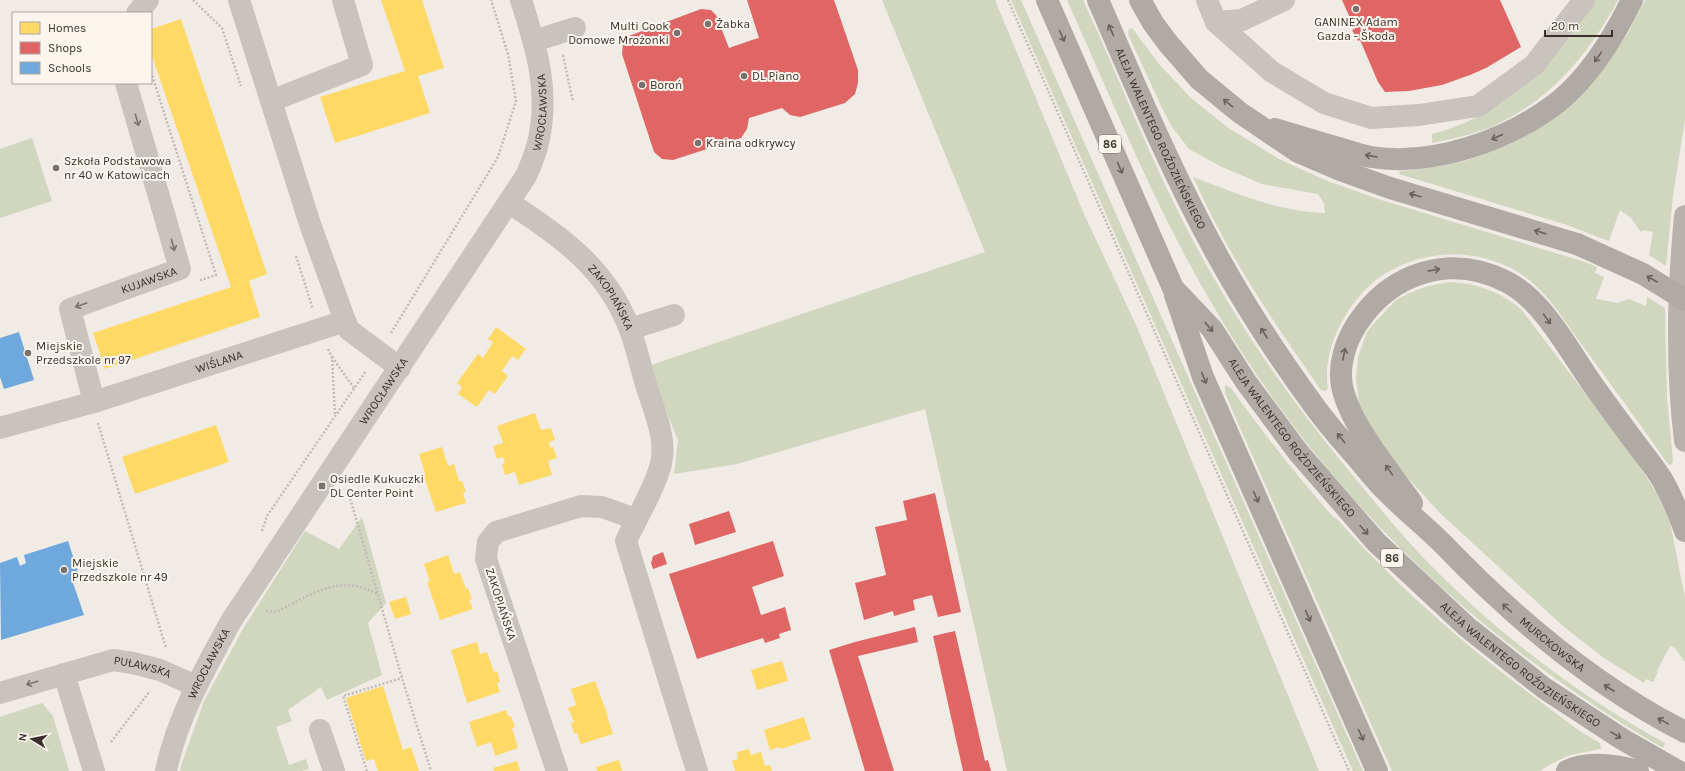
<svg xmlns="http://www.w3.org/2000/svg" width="1685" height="771" viewBox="0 0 1685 771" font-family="Karla,sans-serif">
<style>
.green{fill:#d1d6bf}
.homes{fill:#ffd966}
.shops{fill:#e06666}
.schools{fill:#6fa8dc}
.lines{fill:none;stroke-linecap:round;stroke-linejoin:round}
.path{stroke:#c2bbb6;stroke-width:2.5;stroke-dasharray:2 2;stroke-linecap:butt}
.minor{stroke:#c9c3be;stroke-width:22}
.major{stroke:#b8b1ad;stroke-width:22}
.highway{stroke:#afaaa4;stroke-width:22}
.highway-bridge{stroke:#afaaa4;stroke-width:22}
.oneway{stroke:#69615b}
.oneway2{stroke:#7b726d}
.poi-dot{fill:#7a716c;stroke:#fbf5ee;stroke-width:1.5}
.labels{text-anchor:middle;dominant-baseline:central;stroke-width:4;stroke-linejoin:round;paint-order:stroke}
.shield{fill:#fbf5ee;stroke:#756b66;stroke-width:1}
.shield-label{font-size:11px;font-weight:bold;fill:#3b302b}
.poi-label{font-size:12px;fill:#3b302b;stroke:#fbf5ee;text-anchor:start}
.street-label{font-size:12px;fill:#3b302b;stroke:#fbf5ee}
</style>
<rect width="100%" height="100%" fill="#f0ebe5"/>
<g class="green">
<polygon points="882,0 995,0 1084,214 1136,325 1319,771 1007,771 925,409 737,464 674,474 678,440 648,366 985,252"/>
<polygon points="1011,0 1021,0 1363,771 1353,771"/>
<path d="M1067,0h16c38,82 70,167 113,246 43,80 92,151 149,220 24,29 47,58 72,85 72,76 157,142 248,192l-2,5c-191,-111 -344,-258 -455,-451 -55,-95 -96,-197 -141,-297z"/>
<path d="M1594,0h24c-29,54 -69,102 -127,127 -19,8 -39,12 -59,16v-9c70,-17 127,-73 162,-134z"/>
<polygon points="1645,0 1685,0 1685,119 1673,196 1666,266 1649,255 1653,232 1643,230 1641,232 1631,218 1620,210 1609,241 1564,224 1399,174 1400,171 1437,167 1468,160 1510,144 1524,136 1596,78 1612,57 1628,33"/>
<path d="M1132,28l27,36 32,34 36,29 52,32 46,21 53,19 207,63 12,5 -2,6 9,4 -8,22 22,4 11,-4 17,7 1,-9 18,11 2,91 6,61 -1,4 -3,1 -4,-5c-27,-39 -55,-77 -83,-115 -17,-23 -31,-48 -54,-66 -45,-35 -116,-32 -159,7 -26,25 -47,65 -41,103l-3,2 -4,-1c-48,-68 -94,-137 -128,-213 43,16 85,35 132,36l-1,-10 -6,-9 -56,-10 -42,-18 -31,-17 -17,-22 -10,-19 -34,-74 1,-5z"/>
<polygon points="32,138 52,201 0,218 0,149"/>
<path d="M1448,282c28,1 51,9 73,27l113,149 25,39 11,25 15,76v64l-10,-14 -5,-2 -13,25 1,1 -5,10 -7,-3 -2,4 -40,-25 -40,-31 -124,-114 -57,-62 -24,-48 -3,-25 2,-21 9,-25 8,-10 21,-22 11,-6 18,-7z"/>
<path d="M1225,385l6,3c32,45 66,88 103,130l1,-1c42,47 89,92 138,132 35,29 72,56 108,83l19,11 1,6 -31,6 -17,8 -13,8h-148l-155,-350 -12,-28z"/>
<polygon points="362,517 386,603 368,623 382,675 327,700 321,687 288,710 292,721 276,727 289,765 306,759 309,769 302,771 180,771 182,763 204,701 243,629 305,531 339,549"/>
<polygon points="42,703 53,716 69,771 0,771 0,717"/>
</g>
<g class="homes">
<polygon points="381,0 422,0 444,68 418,76 430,113 335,143 320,97 405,71"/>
<polygon points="181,19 267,274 249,281 260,317 105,369 93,333 231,287 151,53 151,29"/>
<polygon points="496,327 526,349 518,360 512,356 502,371 508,376 495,394 489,390 477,407 458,394 462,387 457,383 478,354 483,358 493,342 488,339"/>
<polygon points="535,413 541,430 551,428 555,440 549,442 550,448 553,447 557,458 548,461 552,475 519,485 515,472 505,475 502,464 505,463 503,457 497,459 493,446 503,443 497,426"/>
<polygon points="216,425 229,462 135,494 122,457"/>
<polygon points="442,447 448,466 454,464 459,481 462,481 466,492 463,493 466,503 436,512 423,474 425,474 419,454"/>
<polygon points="448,555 454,574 460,572 466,589 468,588 472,599 469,600 473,609 440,620 427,582 430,582 424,564"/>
<polygon points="406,597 411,614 395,619 389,602"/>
<polygon points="477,642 480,654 487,652 494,672 497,671 500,682 497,683 500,692 467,703 451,650"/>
<polygon points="782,661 788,681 757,690 751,670"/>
<polygon points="595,681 608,716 607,716 613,734 581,744 577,733 574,734 571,723 574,722 568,708 576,705 571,689"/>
<polygon points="383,686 403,750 411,747 419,771 378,771 374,759 366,761 346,698"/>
<polygon points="506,710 508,716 511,716 515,727 512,728 518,748 495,756 491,742 477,747 469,722"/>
<polygon points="804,717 811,739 781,749 780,747 770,750 764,730"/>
<polygon points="749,749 751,755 761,752 765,766 770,765 772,771 735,771 732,761 738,759 737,752"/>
<polygon points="619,760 622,771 597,771 596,767"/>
<polygon points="517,761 520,771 494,771 493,768"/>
</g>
<g class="shops">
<polygon points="747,0 834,0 858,70 858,83 855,94 845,103 800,117 790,115 782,108 749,118 747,129 741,138 673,160 662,159 654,152 622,54 623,44 629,36 701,9 711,10 716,15 729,48 752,40 759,38"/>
<polygon points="1342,0 1500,0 1521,47 1486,68 1470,75 1442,85 1409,91 1385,92 1378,82 1360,40 1358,41 1352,30 1355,29"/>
<polygon points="935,493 961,612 938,617 932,595 913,600 915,610 894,616 893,611 864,620 855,583 886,575 875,527 907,520 903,501"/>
<polygon points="729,511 736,532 695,545 689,524"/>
<polygon points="773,541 784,576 752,587 761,615 785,607 791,630 779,634 780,638 765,643 763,638 697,659 669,574"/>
<polygon points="663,552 667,564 653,569 651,563 653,556"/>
<polygon points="915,627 918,642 858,656 894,771 865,771 829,650 855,642"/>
<polygon points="955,631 985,761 988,760 991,771 963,771 933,636"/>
</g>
<g class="schools">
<polygon points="19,332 34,380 4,389 0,377 0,338"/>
<polygon points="68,541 80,578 72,580 84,615 1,640 0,563 17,557 20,566 26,563 24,555"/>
</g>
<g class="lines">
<g class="path">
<polyline points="193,0 222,28 241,86"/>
<polyline points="1008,0 1349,771"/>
<polyline points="563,55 573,102"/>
<polyline points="151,72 216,275 198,281"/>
<polyline points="296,256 313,309"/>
<polyline points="391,333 498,157 516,101 508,54 491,0"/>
<polyline points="328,349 332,357 335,416"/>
<polyline points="332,357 354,388"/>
<polyline points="98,423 166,648"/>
<polyline points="348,491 402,678 431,771"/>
<polyline points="262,531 267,516 366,371"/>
<path d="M266,611l10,1c34,-16 63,-40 101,-18"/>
<polyline points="111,742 150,691"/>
<polyline points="367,771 343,696 402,678"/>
</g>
<g class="minor">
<polyline points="239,0 310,224 345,321 349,330 400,368"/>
<polyline points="1207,0 1216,22 1272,72 1324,103 1371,118 1419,115 1478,106 1534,65 1584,0"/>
<polyline points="137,13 148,0"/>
<polyline points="1216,22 1242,20 1284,0"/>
<polyline points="534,41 575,28"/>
<polyline points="271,101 362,65 343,0"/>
<path id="s1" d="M510,203c52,35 97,65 120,127 7,18 11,39 17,58 7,22 18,47 15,70 -3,23 -26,61 -36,83l71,230"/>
<polyline points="630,329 674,315"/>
<path id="s2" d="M94,402l-24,-93 110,-40 -54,-186"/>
<path id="s3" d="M0,428l94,-26 251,-81"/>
<polyline points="64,674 94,771"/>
<path id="s4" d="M0,693l113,-33 20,3 27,7 36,16"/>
<polyline points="320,730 334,771"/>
<path id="s5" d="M166,771c11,-54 39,-102 65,-150l295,-445c4,-9 8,-19 11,-29 14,-53 0,-97 -16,-147"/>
<polyline points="557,771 486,559 488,542 496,532 581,506 602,507 636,519"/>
</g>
<path class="major" d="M1685,216c-7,74 -9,151 0,225"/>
<g class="highway">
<path id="s6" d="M1047,0l126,288 39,41 34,53 52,70 78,90 91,85 77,61 78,51 56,32"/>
<path id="s7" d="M1098,0c37,85 73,171 118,253 29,53 63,105 99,154 13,18 28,35 43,52 8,10 16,20 25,29 19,20 41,37 60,56 71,74 150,141 242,188"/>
<polyline points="1140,0 1153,23 1167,42 1199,79 1239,112 1298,152 1340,170 1390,188 1577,244"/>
<path d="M1275,129c21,6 42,13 64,19 10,3 21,7 32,9 62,10 138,-17 187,-55 32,-26 56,-65 74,-102"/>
<polyline points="1175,295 1203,377 1377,771"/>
<path d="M1412,503c-23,-33 -62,-78 -70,-117 -4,-22 4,-45 15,-62 34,-52 94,-71 150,-42 39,20 65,75 91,110 15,21 30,41 45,61 7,9 14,18 20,28 9,16 16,33 22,50"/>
<path d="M1567,771c21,-10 49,-6 71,0"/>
</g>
<polyline class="highway-bridge" points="1577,244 1643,274 1685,300"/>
</g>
<defs><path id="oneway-shaft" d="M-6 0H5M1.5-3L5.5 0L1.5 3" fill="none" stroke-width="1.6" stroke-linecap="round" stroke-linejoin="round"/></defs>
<g class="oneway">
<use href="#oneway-shaft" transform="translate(1111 30) rotate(-114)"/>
<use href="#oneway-shaft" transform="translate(1062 36) rotate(66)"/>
<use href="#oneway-shaft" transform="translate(1598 57) rotate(125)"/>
<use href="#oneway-shaft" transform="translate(1228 103) rotate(-141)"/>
<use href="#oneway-shaft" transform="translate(1497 137) rotate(156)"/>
<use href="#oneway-shaft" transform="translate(1371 156) rotate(-170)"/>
<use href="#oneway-shaft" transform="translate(1120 168) rotate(66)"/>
<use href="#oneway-shaft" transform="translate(1415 195) rotate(-164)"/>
<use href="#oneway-shaft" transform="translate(1540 232) rotate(-163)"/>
<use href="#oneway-shaft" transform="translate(1434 270) rotate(-10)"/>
<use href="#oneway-shaft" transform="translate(1652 279) rotate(-150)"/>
<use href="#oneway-shaft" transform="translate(1547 319) rotate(54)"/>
<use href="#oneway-shaft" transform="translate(1209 327) rotate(50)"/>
<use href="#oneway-shaft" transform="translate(1264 333) rotate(-123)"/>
<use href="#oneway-shaft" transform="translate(1344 354) rotate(-79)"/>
<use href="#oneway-shaft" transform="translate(1204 378) rotate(68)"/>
<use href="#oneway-shaft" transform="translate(1341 438) rotate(-129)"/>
<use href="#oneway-shaft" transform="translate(1389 470) rotate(-125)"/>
<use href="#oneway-shaft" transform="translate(1256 497) rotate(66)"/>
<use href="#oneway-shaft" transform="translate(1364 530) rotate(48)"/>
<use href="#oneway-shaft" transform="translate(1507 608) rotate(-138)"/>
<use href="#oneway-shaft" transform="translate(1308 616) rotate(66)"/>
<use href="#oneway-shaft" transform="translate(1609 688) rotate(-147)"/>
<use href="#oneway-shaft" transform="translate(1663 721) rotate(-151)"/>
<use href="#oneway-shaft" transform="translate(1361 735) rotate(66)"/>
<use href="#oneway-shaft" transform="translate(1616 735) rotate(32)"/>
</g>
<g class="oneway2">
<use href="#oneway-shaft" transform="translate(137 120) rotate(74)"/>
<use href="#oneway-shaft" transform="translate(173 245) rotate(74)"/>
<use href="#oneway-shaft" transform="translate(81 305) rotate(160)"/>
<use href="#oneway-shaft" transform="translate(32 683) rotate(163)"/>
</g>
<g class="poi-dot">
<circle cx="1356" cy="9" r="4"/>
<circle cx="708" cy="24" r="4"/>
<circle cx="677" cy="33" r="4"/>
<circle cx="744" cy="76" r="4"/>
<circle cx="642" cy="85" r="4"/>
<circle cx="698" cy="143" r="4"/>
<circle cx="56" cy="168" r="4"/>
<circle cx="28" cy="353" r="4"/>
<rect x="318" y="482" width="8" height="8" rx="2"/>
<circle cx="64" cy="570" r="4"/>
</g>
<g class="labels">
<g class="shield">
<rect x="1099" y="135" width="22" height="18" rx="3"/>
<rect x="1381" y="549" width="22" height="18" rx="3"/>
</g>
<g class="shield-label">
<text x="1110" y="144">86</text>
<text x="1392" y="558">86</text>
</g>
<g class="poi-label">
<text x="1356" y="22" text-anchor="middle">GANINEX Adam<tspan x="1356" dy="14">Gazda - Škoda</tspan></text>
<text x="716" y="24">Żabka</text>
<text x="669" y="26" text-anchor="end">Multi Cook<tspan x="669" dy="14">Domowe Mrożonki</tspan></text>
<text x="752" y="76">DL Piano</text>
<text x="650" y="85">Boroń</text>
<text x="706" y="143">Kraina odkrywcy</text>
<text x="64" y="161">Szkoła Podstawowa<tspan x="64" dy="14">nr 40 w Katowicach</tspan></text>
<text x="36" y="346">Miejskie<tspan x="36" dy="14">Przedszkole nr 97</tspan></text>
<text x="330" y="479">Osiedle Kukuczki<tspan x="330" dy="14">DL Center Point</tspan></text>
<text x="72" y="563">Miejskie<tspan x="72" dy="14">Przedszkole nr 49</tspan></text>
</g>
<g class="street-label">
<text stroke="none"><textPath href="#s5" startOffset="764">WROCŁAWSKA</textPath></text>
<text stroke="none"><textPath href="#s7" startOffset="152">ALEJA WALENTEGO ROŹDZIEŃSKIEGO</textPath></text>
<text stroke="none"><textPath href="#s2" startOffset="180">KUJAWSKA</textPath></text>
<text stroke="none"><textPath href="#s1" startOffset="140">ZAKOPIAŃSKA</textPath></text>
<text stroke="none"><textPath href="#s3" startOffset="229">WIŚLANA</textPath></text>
<text stroke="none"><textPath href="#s5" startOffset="440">WROCŁAWSKA</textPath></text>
<text stroke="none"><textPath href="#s6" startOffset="506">ALEJA WALENTEGO ROŹDZIEŃSKIEGO</textPath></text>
<text transform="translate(501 604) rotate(72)">ZAKOPIAŃSKA</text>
<text stroke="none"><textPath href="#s7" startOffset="799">MURCKOWSKA</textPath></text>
<text stroke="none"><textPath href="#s5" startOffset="116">WROCŁAWSKA</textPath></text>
<text stroke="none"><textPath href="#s6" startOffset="830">ALEJA WALENTEGO ROŹDZIEŃSKIEGO</textPath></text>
<text stroke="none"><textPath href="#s4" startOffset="148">PUŁAWSKA</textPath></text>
</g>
</g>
<rect x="12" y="12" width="140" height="72" fill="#fbf5ee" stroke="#aea6a0"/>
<rect x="20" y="22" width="20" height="12" fill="#ffd966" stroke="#aea6a0"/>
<text x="48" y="32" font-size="12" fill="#3b302b">Homes</text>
<rect x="20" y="42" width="20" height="12" fill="#e06666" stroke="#aea6a0"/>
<text x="48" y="52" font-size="12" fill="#3b302b">Shops</text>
<rect x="20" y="62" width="20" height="12" fill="#6fa8dc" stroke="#aea6a0"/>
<text x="48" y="72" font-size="12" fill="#3b302b">Schools</text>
<g transform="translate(32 739) rotate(280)" stroke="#fbf5ee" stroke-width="3" paint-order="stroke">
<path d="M0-3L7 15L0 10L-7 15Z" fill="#3b302b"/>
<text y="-6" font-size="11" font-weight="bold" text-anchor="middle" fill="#3b302b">N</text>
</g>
<path d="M1545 30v6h67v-6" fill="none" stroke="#3b302b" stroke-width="2"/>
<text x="1551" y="30" font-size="12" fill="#3b302b" stroke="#fbf5ee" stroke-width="3" paint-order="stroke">20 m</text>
</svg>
